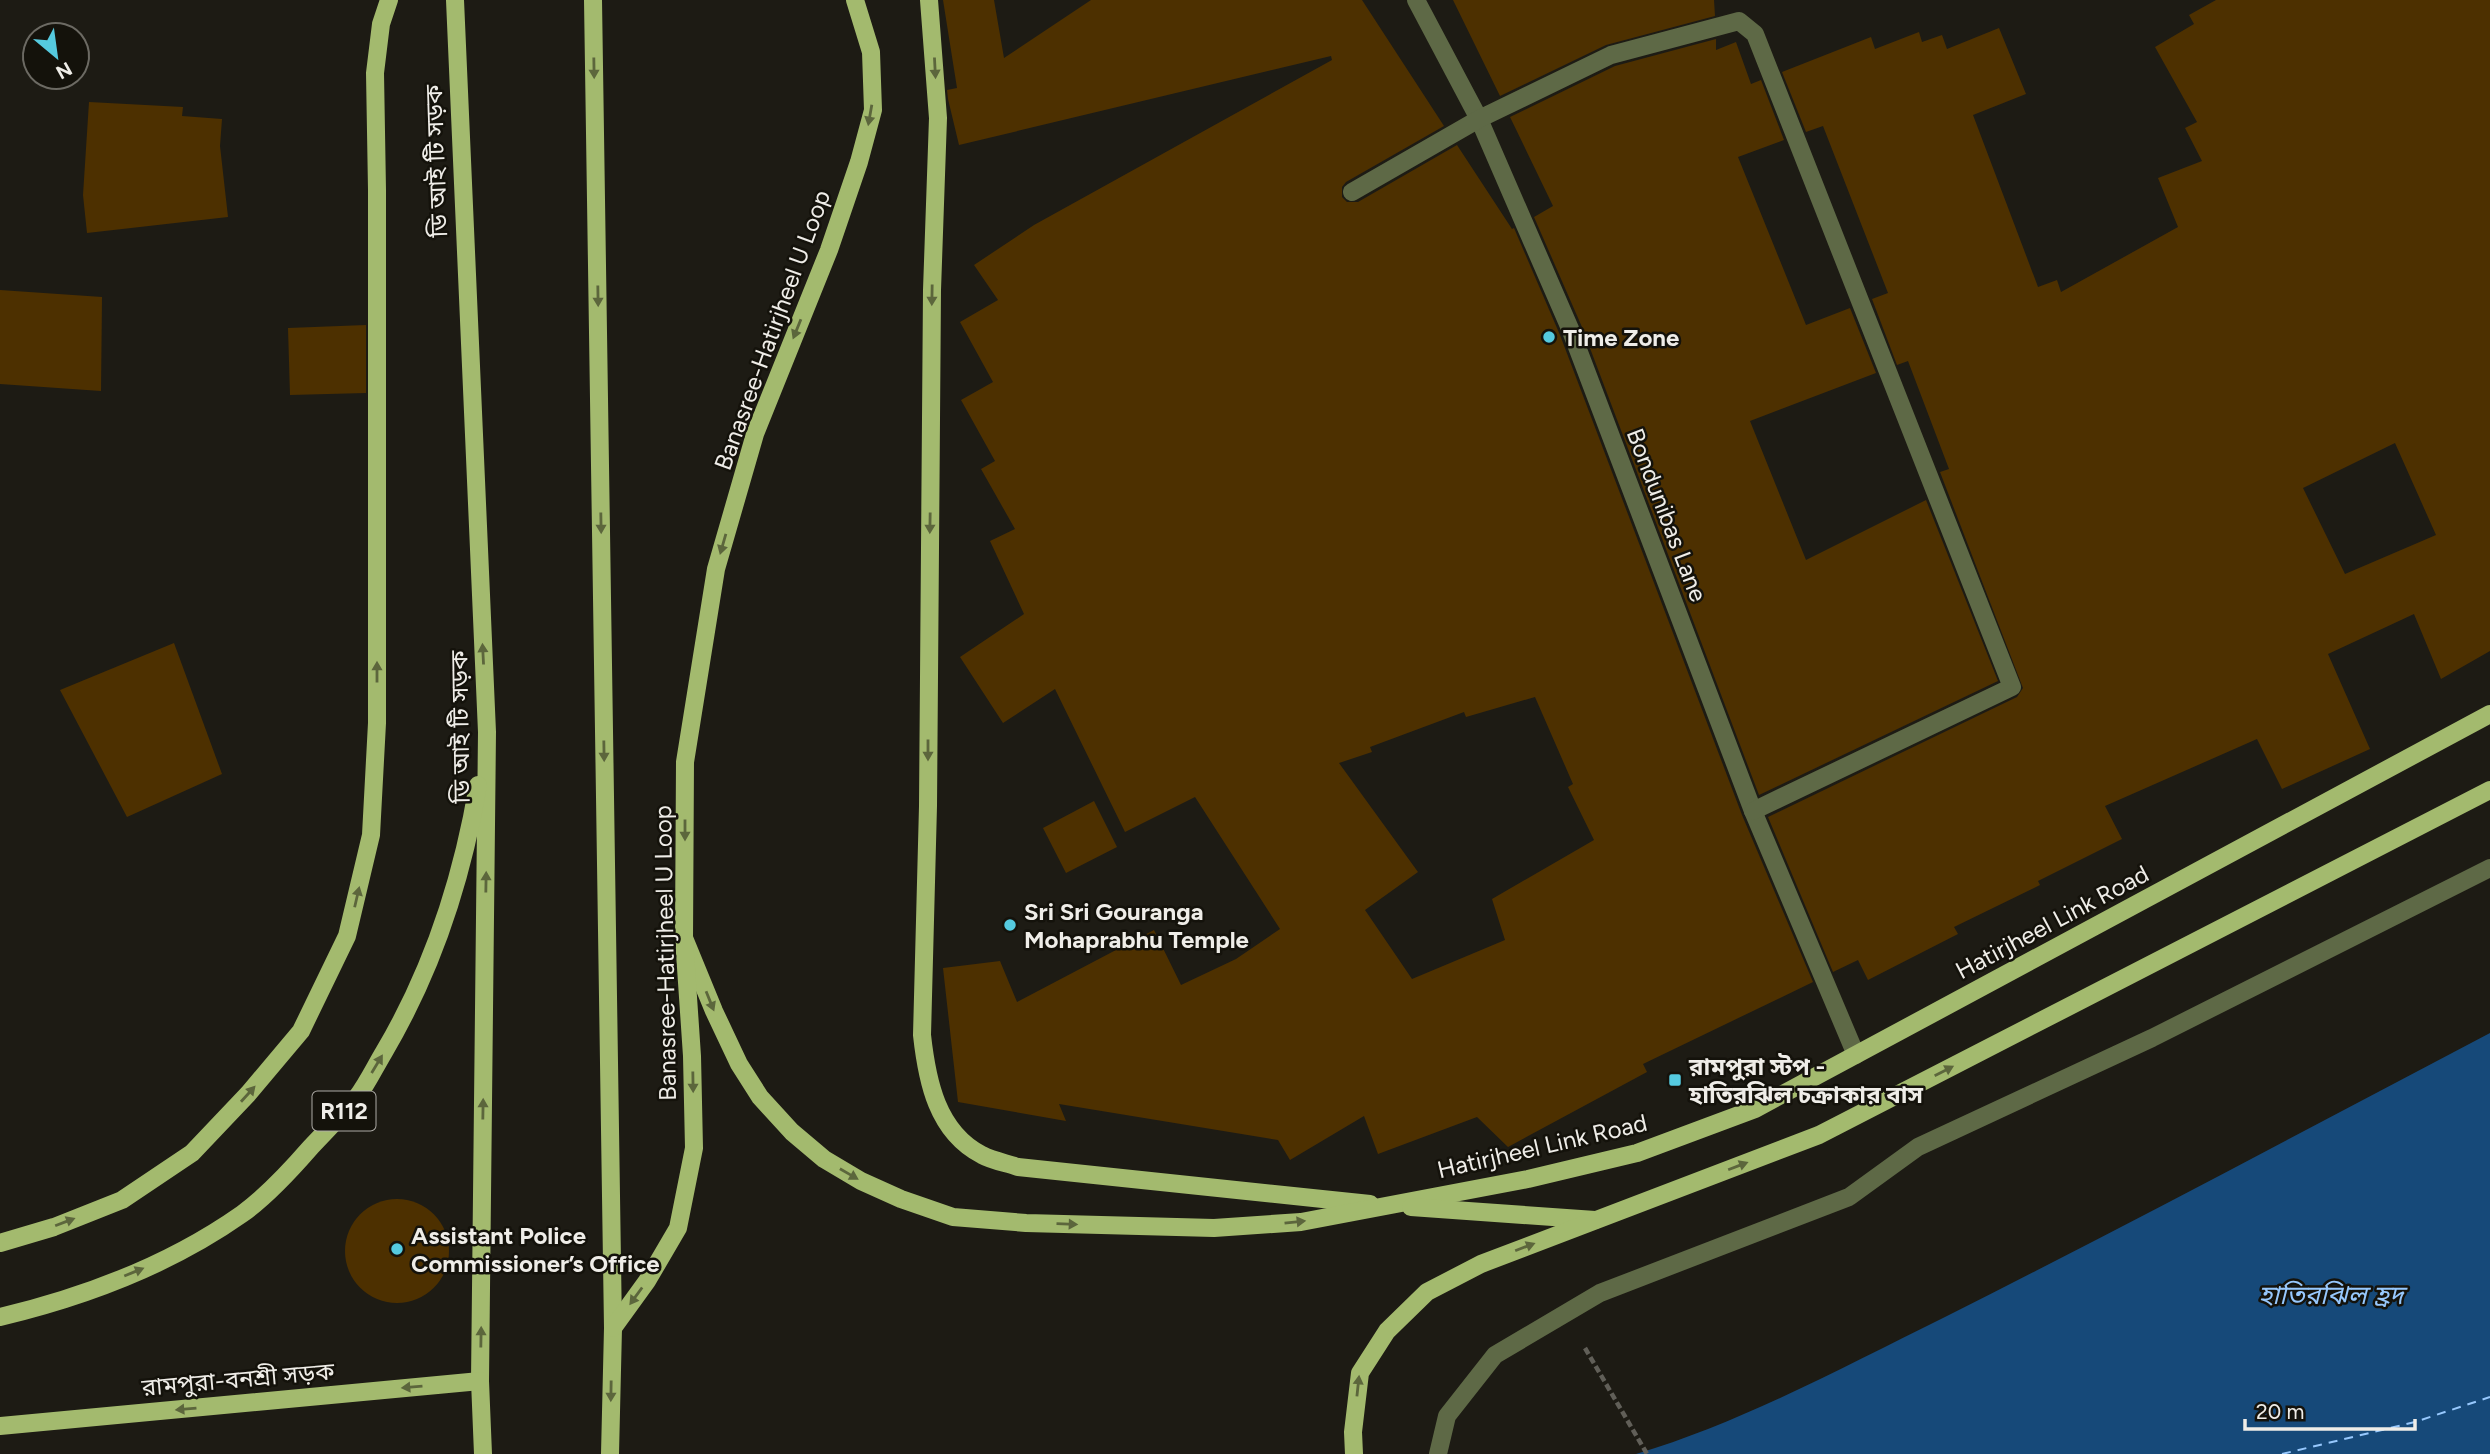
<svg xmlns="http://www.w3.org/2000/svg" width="2490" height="1454" viewBox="0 0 2490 1454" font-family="Figtree,'Noto Sans Bengali',sans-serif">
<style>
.water{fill:#164979}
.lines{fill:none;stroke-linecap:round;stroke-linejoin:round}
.ferry{stroke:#97c8fd;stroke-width:2;stroke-dasharray:9 7;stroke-linecap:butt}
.building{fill:#4d3000;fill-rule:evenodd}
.path{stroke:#615f58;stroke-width:4.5;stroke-dasharray:7 3.5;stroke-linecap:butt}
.minor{stroke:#5e6946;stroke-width:18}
.major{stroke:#a3ba6e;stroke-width:18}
.oneway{fill:#5c663c}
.poi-dot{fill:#55cadf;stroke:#14120b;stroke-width:2.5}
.labels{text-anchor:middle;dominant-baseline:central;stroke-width:5;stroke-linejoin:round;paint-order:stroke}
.shield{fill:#14120b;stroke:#adaba6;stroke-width:2}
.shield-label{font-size:23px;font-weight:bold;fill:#efede8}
.street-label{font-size:24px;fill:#efede8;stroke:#14120b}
.poi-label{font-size:24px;font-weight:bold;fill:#efede8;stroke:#14120b;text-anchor:start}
.water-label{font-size:26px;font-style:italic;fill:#97c8fd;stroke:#14120b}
</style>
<rect width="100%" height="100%" fill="#1d1b14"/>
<path class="water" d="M2490,1033v421h-854c107,-32 209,-88 309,-137 183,-92 364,-189 545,-284z"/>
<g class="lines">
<polyline class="ferry" points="2282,1454 2415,1422 2490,1397"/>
</g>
<g class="building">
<path d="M943,0h51l10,58 87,-58h271l82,126 -98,56 -4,5v10l5,5h11l99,-57 55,84 2,-1 46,107 182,480 71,167 -170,82 4,8 -139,75 -31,-30 -99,37 -14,-38 -74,44 -12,-20 -219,-36 7,17 -108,-19 -15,-134 57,-7 17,41 137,-72 27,55 55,-26 44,-30 -85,-132 -70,35 -70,-143 -52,34 -43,-66 64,-43 -34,-73 25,-12 -34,-60 14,-8 -34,-61 32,-18 -33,-60 38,-22 -24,-35 60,-40 298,-165 -1,-4 -372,89 -11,-46 -1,-9 10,-2zM1535,697l38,87 -5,3 26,53 -102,59 13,41 -93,39 -47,-69 53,-38 -79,-109 33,-11 -2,-5 94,-35 2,5z"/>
<polygon points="1453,0 1714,0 1715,16 1606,45 1500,96"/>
<path d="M2216,0h274v651l-49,28 -27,-65 -86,40 42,95 -88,40 -25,-50 -152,67 17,33 -84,42 2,4 -86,42 4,7 -90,46 -10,-20 -25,12 -65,-155 249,-120 6,-9 -83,-216 9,-3 -41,-108 -11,4 -25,-66 16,-6 -65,-167 -17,6 -24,-60 89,-35 4,12 44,-17 3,10 20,-7 5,14 52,-21 27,66 -53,21 65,172 19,-7 4,12 117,-65 -20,-49 44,-17 -17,-33 12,-6 -42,-75 39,-23 -5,-9zM2395,443l41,92 -91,39 -42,-86z"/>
<polygon points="1716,39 1716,50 1736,42 1751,84 1761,80 1784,140 1738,157 1806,325 1850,308 1876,373 1750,421 1806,560 1926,500 1998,681 1759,795 1582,327 1534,217 1553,206 1510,117 1615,66"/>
<polygon points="89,102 183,107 182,116 222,119 220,146 228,217 87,233 83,195"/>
<polygon points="0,290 102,297 101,391 0,384"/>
<polygon points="366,325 366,393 290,395 288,328"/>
<polygon points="174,643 222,774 127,817 60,690"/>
<polygon points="1094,801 1117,847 1066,873 1043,828"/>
<circle cx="397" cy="1251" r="52"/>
</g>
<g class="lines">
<polyline class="path" points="1585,1348 1647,1454"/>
<g class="minor">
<polyline points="1416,0 1479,119 1571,331 1753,811 1856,1055"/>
<polyline points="1352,192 1479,119 1611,55 1739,21 1755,34 2012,687 1753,811"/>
<polyline points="1438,1454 1447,1416 1495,1355 1600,1293 1849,1197 1918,1147 2152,1038 2490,868"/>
</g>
<g class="major">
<polyline points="455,0 487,732 480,1381 483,1454"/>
<polyline points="593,0 613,1328 610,1454"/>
<path d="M929,0l9,118 -6,172 -4,516 -6,229c5,46 15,97 60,120 11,6 25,8 36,12l352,37"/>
<polyline points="684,938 714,1011 739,1064 760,1097 792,1132 824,1159 861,1181 901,1199 953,1217 1026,1223 1214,1228 1301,1222 1528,1179 1637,1153 1755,1109 2490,714"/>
<polyline points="1411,1207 1595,1220"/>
<polyline points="0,1243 54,1227 122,1200 192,1153 248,1094 301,1031 347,936 371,835 377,723 377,190 375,73 381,24 389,0"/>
<path d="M0,1317c84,-20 171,-53 242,-103 25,-18 48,-43 68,-66 16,-17 32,-33 47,-51 10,-13 18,-30 27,-45 49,-83 78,-172 94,-267"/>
<polyline points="613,1328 647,1281 678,1228 694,1148 692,1056 684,938 685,762 716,569 755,434 829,250 859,162 873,110 871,52 855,0"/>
<polyline points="0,1426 480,1381"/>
<polyline points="1354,1454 1353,1432 1360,1373 1387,1331 1427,1292 1481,1264 1819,1135 2490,790"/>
</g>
</g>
<defs><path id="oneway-solid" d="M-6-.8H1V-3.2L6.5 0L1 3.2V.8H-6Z" transform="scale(1.75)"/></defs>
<g class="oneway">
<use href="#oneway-solid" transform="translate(594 68) rotate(89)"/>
<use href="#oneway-solid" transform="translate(935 68) rotate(87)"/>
<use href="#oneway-solid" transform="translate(870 115) rotate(100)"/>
<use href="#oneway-solid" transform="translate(932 295) rotate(91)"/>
<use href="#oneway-solid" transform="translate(598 296) rotate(89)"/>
<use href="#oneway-solid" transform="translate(797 329) rotate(112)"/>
<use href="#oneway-solid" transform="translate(601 523) rotate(89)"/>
<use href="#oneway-solid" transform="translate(930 523) rotate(91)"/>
<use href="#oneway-solid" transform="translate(723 544) rotate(106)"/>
<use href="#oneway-solid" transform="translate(483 654) rotate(-93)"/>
<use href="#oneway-solid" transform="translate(377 672) rotate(-90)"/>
<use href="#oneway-solid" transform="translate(928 750) rotate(90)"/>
<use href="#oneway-solid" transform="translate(604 751) rotate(89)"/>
<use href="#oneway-solid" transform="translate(685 830) rotate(90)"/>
<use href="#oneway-solid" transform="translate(486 882) rotate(-89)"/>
<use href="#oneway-solid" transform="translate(357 897) rotate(-77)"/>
<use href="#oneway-solid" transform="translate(710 1001) rotate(68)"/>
<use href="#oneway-solid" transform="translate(377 1064) rotate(-59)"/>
<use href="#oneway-solid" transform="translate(1944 1071) rotate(-27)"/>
<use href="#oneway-solid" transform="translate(693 1082) rotate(89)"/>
<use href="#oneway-solid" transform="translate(248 1094) rotate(-48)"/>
<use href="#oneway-solid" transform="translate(483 1109) rotate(-89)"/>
<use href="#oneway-solid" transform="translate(1738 1166) rotate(-21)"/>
<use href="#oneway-solid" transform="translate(849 1174) rotate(30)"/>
<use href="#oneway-solid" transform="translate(65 1222) rotate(-21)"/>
<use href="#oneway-solid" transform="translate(1295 1222) rotate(-6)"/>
<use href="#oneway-solid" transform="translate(1067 1224) rotate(2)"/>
<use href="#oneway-solid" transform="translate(1525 1247) rotate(-21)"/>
<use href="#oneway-solid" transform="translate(134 1272) rotate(-22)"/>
<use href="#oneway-solid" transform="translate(636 1296) rotate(126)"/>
<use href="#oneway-solid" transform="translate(481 1337) rotate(-89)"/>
<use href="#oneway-solid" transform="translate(1358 1386) rotate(-84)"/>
<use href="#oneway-solid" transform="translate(412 1387) rotate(175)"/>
<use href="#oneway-solid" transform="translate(611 1391) rotate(91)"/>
<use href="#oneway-solid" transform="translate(186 1409) rotate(175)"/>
</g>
<g class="poi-dot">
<circle cx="1549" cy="337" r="7"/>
<circle cx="1010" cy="925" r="7"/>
<rect x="1668" y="1073" width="14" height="14" rx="3.5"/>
<circle cx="397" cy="1249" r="7"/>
</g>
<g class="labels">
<rect class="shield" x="312.5" y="1091.5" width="63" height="39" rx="5"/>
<g class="shield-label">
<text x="344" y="1111">R112</text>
</g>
<g class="street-label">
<text transform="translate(436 161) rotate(-92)">ডি আই টি সড়ক</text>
<text transform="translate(772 330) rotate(-70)">Banasree-Hatirjheel U Loop</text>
<text transform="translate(1667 515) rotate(69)">Bondunibas Lane</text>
<text transform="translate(460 727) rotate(-91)">ডি আই টি সড়ক</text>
<text transform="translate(2052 922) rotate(-28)">Hatirjheel Link Road</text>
<text transform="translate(665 953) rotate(-91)">Banasree-Hatirjheel U Loop</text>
<text transform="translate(1542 1146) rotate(-13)">Hatirjheel Link Road</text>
<text transform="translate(238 1379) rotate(-5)">রামপুরা-বনশ্রী সড়ক</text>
</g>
<g class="poi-label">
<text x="1563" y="337">Time Zone</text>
<text x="1024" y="911">Sri Sri Gouranga<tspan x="1024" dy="28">Mohaprabhu Temple</tspan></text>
<text x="1689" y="1066">রামপুরা স্টপ -<tspan x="1689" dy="28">হাতিরঝিল চক্রাকার বাস</tspan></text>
<text x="411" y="1235">Assistant Police<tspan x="411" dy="28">Commissioner’s Office</tspan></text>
</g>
<g class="water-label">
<text x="2331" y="1295">হাতিরঝিল হ্রদ</text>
</g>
</g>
<g transform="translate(56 56) rotate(151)"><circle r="33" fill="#14120b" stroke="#6c6a63" stroke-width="2"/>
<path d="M0-5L12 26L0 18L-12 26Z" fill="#55cadf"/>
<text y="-10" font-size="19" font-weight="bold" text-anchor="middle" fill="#efede8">N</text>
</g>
<path d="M2245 1419v10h170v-10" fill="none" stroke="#efede8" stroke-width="3.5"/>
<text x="2256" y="1419" font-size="21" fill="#efede8" stroke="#14120b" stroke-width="5" paint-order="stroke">20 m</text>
</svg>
